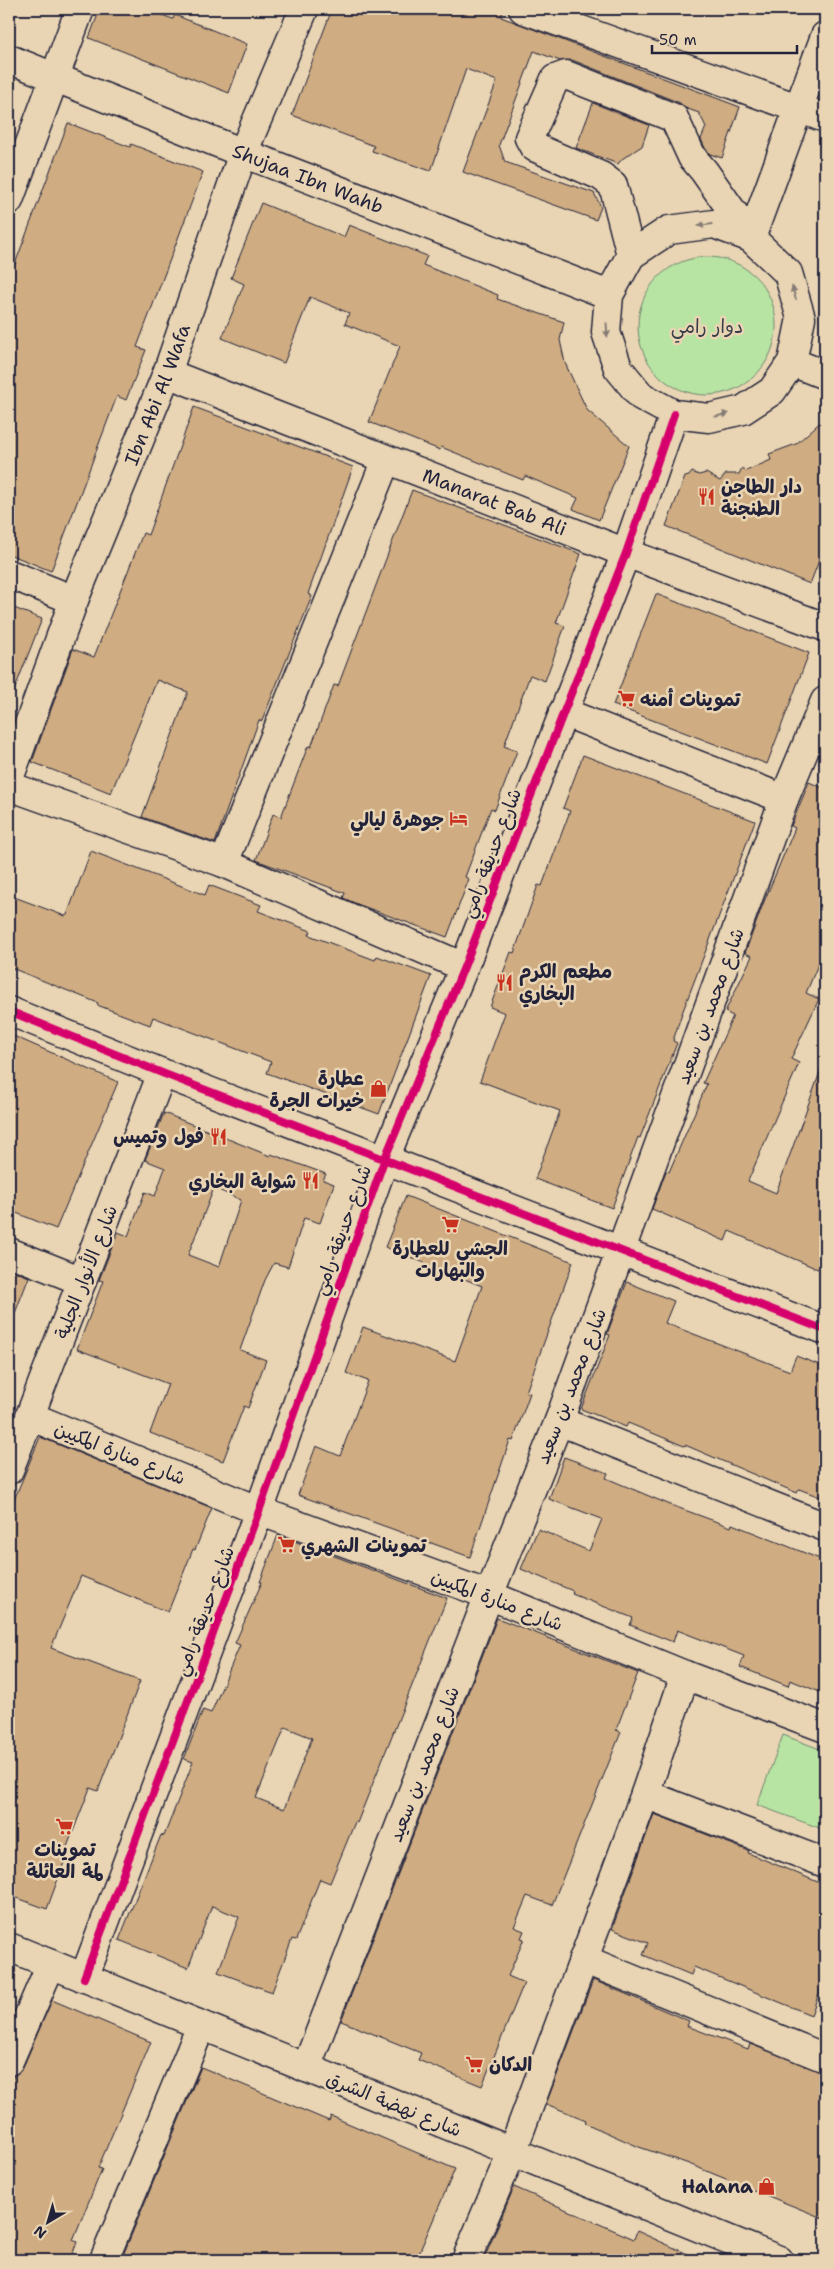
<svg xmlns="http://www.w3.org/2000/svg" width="834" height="2269" viewBox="0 0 834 2269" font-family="'Shantell Sans','Playpen Sans Arabic',sans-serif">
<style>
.green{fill:#b7e4a2;stroke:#6c836e}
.building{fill:#cfac81;stroke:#22223b;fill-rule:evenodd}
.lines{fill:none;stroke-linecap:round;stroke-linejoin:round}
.minor-casing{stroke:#22223b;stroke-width:31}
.minor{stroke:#e9d5b3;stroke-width:28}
.cycleway-casing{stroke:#e9d5b3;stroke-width:11}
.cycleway{stroke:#d6006c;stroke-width:8}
.oneway{fill:#867c77}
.labels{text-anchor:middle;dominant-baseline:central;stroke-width:5;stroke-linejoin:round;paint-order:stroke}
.street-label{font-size:19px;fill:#22223b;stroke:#e9d5b3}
.park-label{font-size:19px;fill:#383f4a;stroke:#e9d5b3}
.poi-label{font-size:19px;font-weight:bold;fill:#22223b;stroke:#e9d5b3;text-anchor:start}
</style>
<rect width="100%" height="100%" fill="#e9d5b3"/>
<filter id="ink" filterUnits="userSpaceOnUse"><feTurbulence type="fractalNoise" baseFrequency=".02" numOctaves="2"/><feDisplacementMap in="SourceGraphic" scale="10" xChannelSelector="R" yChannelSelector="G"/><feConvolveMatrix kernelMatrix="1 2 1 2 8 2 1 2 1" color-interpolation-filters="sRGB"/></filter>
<g filter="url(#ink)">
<g class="green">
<circle cx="707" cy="326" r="69"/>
<polygon points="783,1735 825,1751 825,1830 757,1805"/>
</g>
<g class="building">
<polygon points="100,9 145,9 173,19 175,15 247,44 229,93 89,38"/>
<polygon points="332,9 504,9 501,17 740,107 722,158 710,154 705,148 701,139 706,127 699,113 685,108 680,103 572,60 560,61 534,51 499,145 505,162 594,193 601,207 596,220 463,172 497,81 466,69 431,171 372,151 374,146 292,115"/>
<polygon points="593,103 649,125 642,146 622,159 618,164 576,148"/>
<polygon points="68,123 130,147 131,144 203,172 137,347 146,350 126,400 117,396 51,571 9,554 9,280"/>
<polygon points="261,203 344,237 349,225 427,256 423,265 498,295 497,299 564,322 560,340 565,363 587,410 629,446 599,520 573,509 578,498 525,476 523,480 441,447 440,450 369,422 400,346 345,324 349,313 310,297 284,363 222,338 244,284 231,278"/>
<polygon points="194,407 353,467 308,594 312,596 262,721 259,720 215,843 142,817 188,692 157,680 111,793 32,762 73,649 94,657 143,533 148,535"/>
<polygon points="825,418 825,545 810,584 666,526 685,477 689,476 692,472 699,475 706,473 720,481 726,474 739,474 742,468 746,471 771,460 769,454 796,444"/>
<polygon points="412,490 581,554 556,623 565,626 545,681 530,675 504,746 517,751 495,810 491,808 465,877 469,879 447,937 357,904 343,898 345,893 256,860 273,814 281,817 308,746 311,747 334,685 338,686"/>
<polygon points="656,594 809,653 767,764 613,705"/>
<polygon points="9,606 42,619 10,701 9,701"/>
<polygon points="583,755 755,821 681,1016 673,1041 677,1043 640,1138 638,1137 612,1208 535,1179 560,1111 480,1081 505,1013 490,1007 511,952 514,953 538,885 542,886 570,811 563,808"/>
<polygon points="809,782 825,789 825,948 806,993 819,999 791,1059 799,1063 748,1181 776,1193 823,1064 825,1064 825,1258 820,1270 729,1231 725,1241 652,1209 666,1171 669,1172 707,1084 703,1083 733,1016 725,1012 752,956 745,953 763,904 795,828 791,826"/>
<polygon points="91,851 205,895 209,885 261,905 258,911 311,931 309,935 375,960 377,956 431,976 379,1114 267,1073 271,1062 153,1017 150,1025 97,1005 98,1003 9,967 9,895 65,916 67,915"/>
<polygon points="9,1034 118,1082 56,1229 9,1210"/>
<path d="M164,1113l106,43 1,-2 55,20 -3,6 11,4 -14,39 -16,-5 -16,49 -14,-4 -9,17 -25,70 26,10 -18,48 -4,-2 -21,55 -73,-28 18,-49 -91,-35 26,-68 -4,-1 19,-48 10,4 17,-44 10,4 10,-28 -20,-8zM214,1188l27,12 -22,67 -31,-12z"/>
<polygon points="406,1196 573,1262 526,1392 530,1393 513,1441 510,1440 470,1557 298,1495 316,1446 340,1456 368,1381 346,1373 363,1327 455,1361 482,1286 385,1247"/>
<polygon points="9,1269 29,1277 10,1326 9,1326"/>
<polygon points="627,1282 674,1301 665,1323 790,1371 796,1356 825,1367 825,1499 799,1489 797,1493 685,1445 684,1446 628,1423 626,1427 581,1409 610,1335 607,1334"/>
<polygon points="40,1437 212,1508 195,1550 193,1549 168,1612 81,1576 51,1648 140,1681 98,1791 90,1788 63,1857 66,1857 47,1909 9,1895 9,1512"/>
<polygon points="564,1457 608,1473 606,1478 668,1504 731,1527 732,1524 825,1561 825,1694 790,1680 788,1686 740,1667 744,1656 677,1630 673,1642 630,1625 633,1618 572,1594 573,1591 521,1569 538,1529 589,1551 602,1519 549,1499"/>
<path d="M278,1535l169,63 -90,225 -2,-1 -25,61 -10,-4 -24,61 -4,-1 -20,53 -54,-20 21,-55 -27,-11 -24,62 -69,-28 42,-105 3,1 29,-74 -9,-3 19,-49 8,3 29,-68 -5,-2 27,-61h-2zM285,1727l27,11 -28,71 -28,-11z"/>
<polygon points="497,1618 638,1673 616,1730 621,1732 552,1905 527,1896 514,1927 524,1931 521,1938 524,1939 508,1976 524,1983 482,2086 418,2060 421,2053 341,2021"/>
<polygon points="654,1814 749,1851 748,1853 825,1885 825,1977 811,2015 694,1967 691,1975 643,1955 648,1943 612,1929"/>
<polygon points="593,1980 689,2021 687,2026 748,2049 750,2044 825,2073 825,2219 689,2164 639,2147 585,2123 586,2120 546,2104"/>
<polygon points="52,2000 151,2042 98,2168 102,2169 73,2240 77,2242 70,2260 9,2260 9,2089 14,2075 23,2067"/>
<polygon points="201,2067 329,2121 331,2116 455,2169 416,2260 121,2260"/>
<polygon points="514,2187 634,2239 637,2231 701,2260 488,2260 484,2259"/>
</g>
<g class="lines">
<defs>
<g id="minor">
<polyline points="523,9 825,118"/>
<path id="s1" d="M9,59l234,94 366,142"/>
<polyline points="9,200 80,9"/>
<polyline points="751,238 825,36"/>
<polyline points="631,255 613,185 601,176 534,147 529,138 555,79 566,75 674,118 692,157 704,171 751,238 788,273 801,318 792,362 772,391 743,410 709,418 674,414 641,396 618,368 606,332 609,295 631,255 669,230 714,224 751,238"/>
<polyline points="792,362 825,375"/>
<path id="s2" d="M167,373l459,180 199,74"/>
<polyline points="9,574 74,600"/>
<polyline points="563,712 784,799"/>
<path id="s3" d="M9,779l65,-179 93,-227 76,-220 61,-144"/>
<polyline points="9,786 224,863 464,967"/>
<polyline points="224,863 386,460"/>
<polyline points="9,1011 162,1073 825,1330"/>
<polyline points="9,1252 82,1281"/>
<polyline points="30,1416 259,1511 489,1595 685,1675 825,1728"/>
<polyline points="559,1421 825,1527"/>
<polyline points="9,1470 162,1073"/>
<polyline points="645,1794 825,1863"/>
<polyline points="9,1947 779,2260"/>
<polyline points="583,1959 825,2058"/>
<polyline points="84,1978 259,1511 385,1158 464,967 626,553 674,414"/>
<polyline points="9,2061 51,1964"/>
<polyline points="306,2068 489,1595 559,1421 784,799 825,701"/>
<polyline points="104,2260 201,2026"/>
<polyline points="466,2260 512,2152 645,1794 685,1675"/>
</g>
</defs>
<use href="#minor" class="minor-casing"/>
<use href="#minor" class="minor"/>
<defs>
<g id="cycleway">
<polyline points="9,1011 162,1073 825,1330"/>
<polyline points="84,1978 259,1511 385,1158 464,967 626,553 674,414"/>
</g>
</defs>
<use href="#cycleway" class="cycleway-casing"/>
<use href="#cycleway" class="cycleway"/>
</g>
<defs><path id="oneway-solid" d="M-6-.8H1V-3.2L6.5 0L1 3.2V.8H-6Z" transform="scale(1.25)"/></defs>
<g class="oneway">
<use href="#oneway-solid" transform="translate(705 225) rotate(173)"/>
<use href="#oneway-solid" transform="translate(794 293) rotate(-106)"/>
<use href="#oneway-solid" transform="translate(607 330) rotate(86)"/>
<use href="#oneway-solid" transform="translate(722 415) rotate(-13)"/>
</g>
</g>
<defs>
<symbol id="restaurant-bare" viewBox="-9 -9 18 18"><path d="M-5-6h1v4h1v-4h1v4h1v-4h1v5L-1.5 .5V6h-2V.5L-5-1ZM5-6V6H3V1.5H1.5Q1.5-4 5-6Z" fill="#c8321e" stroke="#e9d5b3" stroke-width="2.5" paint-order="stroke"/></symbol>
<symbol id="supermarket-bare" viewBox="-9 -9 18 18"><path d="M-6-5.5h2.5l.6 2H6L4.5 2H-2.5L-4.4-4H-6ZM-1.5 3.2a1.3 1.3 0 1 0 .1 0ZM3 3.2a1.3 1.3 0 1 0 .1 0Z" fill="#c8321e" stroke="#e9d5b3" stroke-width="2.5" paint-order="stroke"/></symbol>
<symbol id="hotel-bare" viewBox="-9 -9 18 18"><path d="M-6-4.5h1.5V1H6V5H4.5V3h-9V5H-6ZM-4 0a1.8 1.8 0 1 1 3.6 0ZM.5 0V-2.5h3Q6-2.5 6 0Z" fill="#c8321e" stroke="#e9d5b3" stroke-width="2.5" paint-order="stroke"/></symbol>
<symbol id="shop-bare" viewBox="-9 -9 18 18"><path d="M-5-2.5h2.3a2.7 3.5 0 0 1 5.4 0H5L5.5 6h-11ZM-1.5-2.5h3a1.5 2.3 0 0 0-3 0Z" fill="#c8321e" stroke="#e9d5b3" stroke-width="2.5" paint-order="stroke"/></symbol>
</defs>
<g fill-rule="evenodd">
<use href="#restaurant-bare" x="694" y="484" width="25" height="25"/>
<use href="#supermarket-bare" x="614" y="686" width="25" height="25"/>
<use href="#hotel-bare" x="446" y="806" width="25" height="25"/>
<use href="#restaurant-bare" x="492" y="970" width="25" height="25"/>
<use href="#shop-bare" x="366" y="1076" width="25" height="25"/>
<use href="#restaurant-bare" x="206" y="1124" width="25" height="25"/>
<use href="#restaurant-bare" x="298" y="1168" width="25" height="25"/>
<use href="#supermarket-bare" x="438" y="1212" width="25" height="25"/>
<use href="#supermarket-bare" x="274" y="1532" width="25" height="25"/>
<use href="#supermarket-bare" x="52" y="1814" width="25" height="25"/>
<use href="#supermarket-bare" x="462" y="2052" width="25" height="25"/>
<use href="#shop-bare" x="754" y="2174" width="25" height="25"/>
</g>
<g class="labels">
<g class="street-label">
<text stroke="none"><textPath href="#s1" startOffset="322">Shujaa Ibn Wahb</textPath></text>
<text stroke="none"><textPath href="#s3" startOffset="412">Ibn Abi Al Wafa</textPath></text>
<text stroke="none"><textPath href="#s2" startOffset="352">Manarat Bab Ali</textPath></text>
<text transform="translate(491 853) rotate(-69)">شارع حديقة رامي</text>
<text transform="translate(710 1006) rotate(-70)">شارع محمد بن سعيد</text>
<text transform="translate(342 1230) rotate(-70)">شارع حديقة رامي</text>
<text transform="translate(86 1272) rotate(-69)">شارع الأنوار الجلية</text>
<text transform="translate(571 1386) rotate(-69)">شارع محمد بن سعيد</text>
<text transform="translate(120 1453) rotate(22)">شارع منارة المكيين</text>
<text transform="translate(497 1600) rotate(21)">شارع منارة المكيين</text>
<text transform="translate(204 1611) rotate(-69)">شارع حديقة رامي</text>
<text transform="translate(424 1764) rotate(-69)">شارع محمد بن سعيد</text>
<text transform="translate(394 2104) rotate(22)">شارع نهضة الشرق</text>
</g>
<g class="park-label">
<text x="707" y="326">دوار رامي</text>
</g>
<g class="poi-label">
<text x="721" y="486">دار الطاجن<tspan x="721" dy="22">الطنجنة</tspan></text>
<text x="640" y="699">تموينات أمنه</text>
<text x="444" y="819" text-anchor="end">جوهرة ليالي</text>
<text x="519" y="971">مطعم الكرم<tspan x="519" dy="22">البخاري</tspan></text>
<text x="364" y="1078" text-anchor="end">عطارة<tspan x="364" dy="22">خيرات الجرة</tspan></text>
<text x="204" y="1136" text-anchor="end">فول وتميس</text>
<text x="296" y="1181" text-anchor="end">شواية البخاري</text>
<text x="450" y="1248" text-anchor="middle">الجشي للعطارة<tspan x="450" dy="22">والبهارات</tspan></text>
<text x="301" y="1545">تموينات الشهري</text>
<text x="65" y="1849" text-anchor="middle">تموينات<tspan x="65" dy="22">لمة العائلة</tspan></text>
<text x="489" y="2064">الدكان</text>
<text x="753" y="2186" text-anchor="end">Halana</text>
</g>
</g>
<rect width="834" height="2269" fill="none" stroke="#e9d5b3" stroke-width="30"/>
<rect x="15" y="15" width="804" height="2239" fill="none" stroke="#22223b" stroke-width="2" filter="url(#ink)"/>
<g transform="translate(48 2222) rotate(218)" stroke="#e9d5b3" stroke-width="4" paint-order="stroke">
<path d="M0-4L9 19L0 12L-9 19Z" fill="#22223b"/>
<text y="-8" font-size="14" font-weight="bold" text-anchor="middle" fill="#22223b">N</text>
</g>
<path d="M652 45v8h145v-8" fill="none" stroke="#22223b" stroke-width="2.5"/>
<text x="659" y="45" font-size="15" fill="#22223b" stroke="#e9d5b3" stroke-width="4" paint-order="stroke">50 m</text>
</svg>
